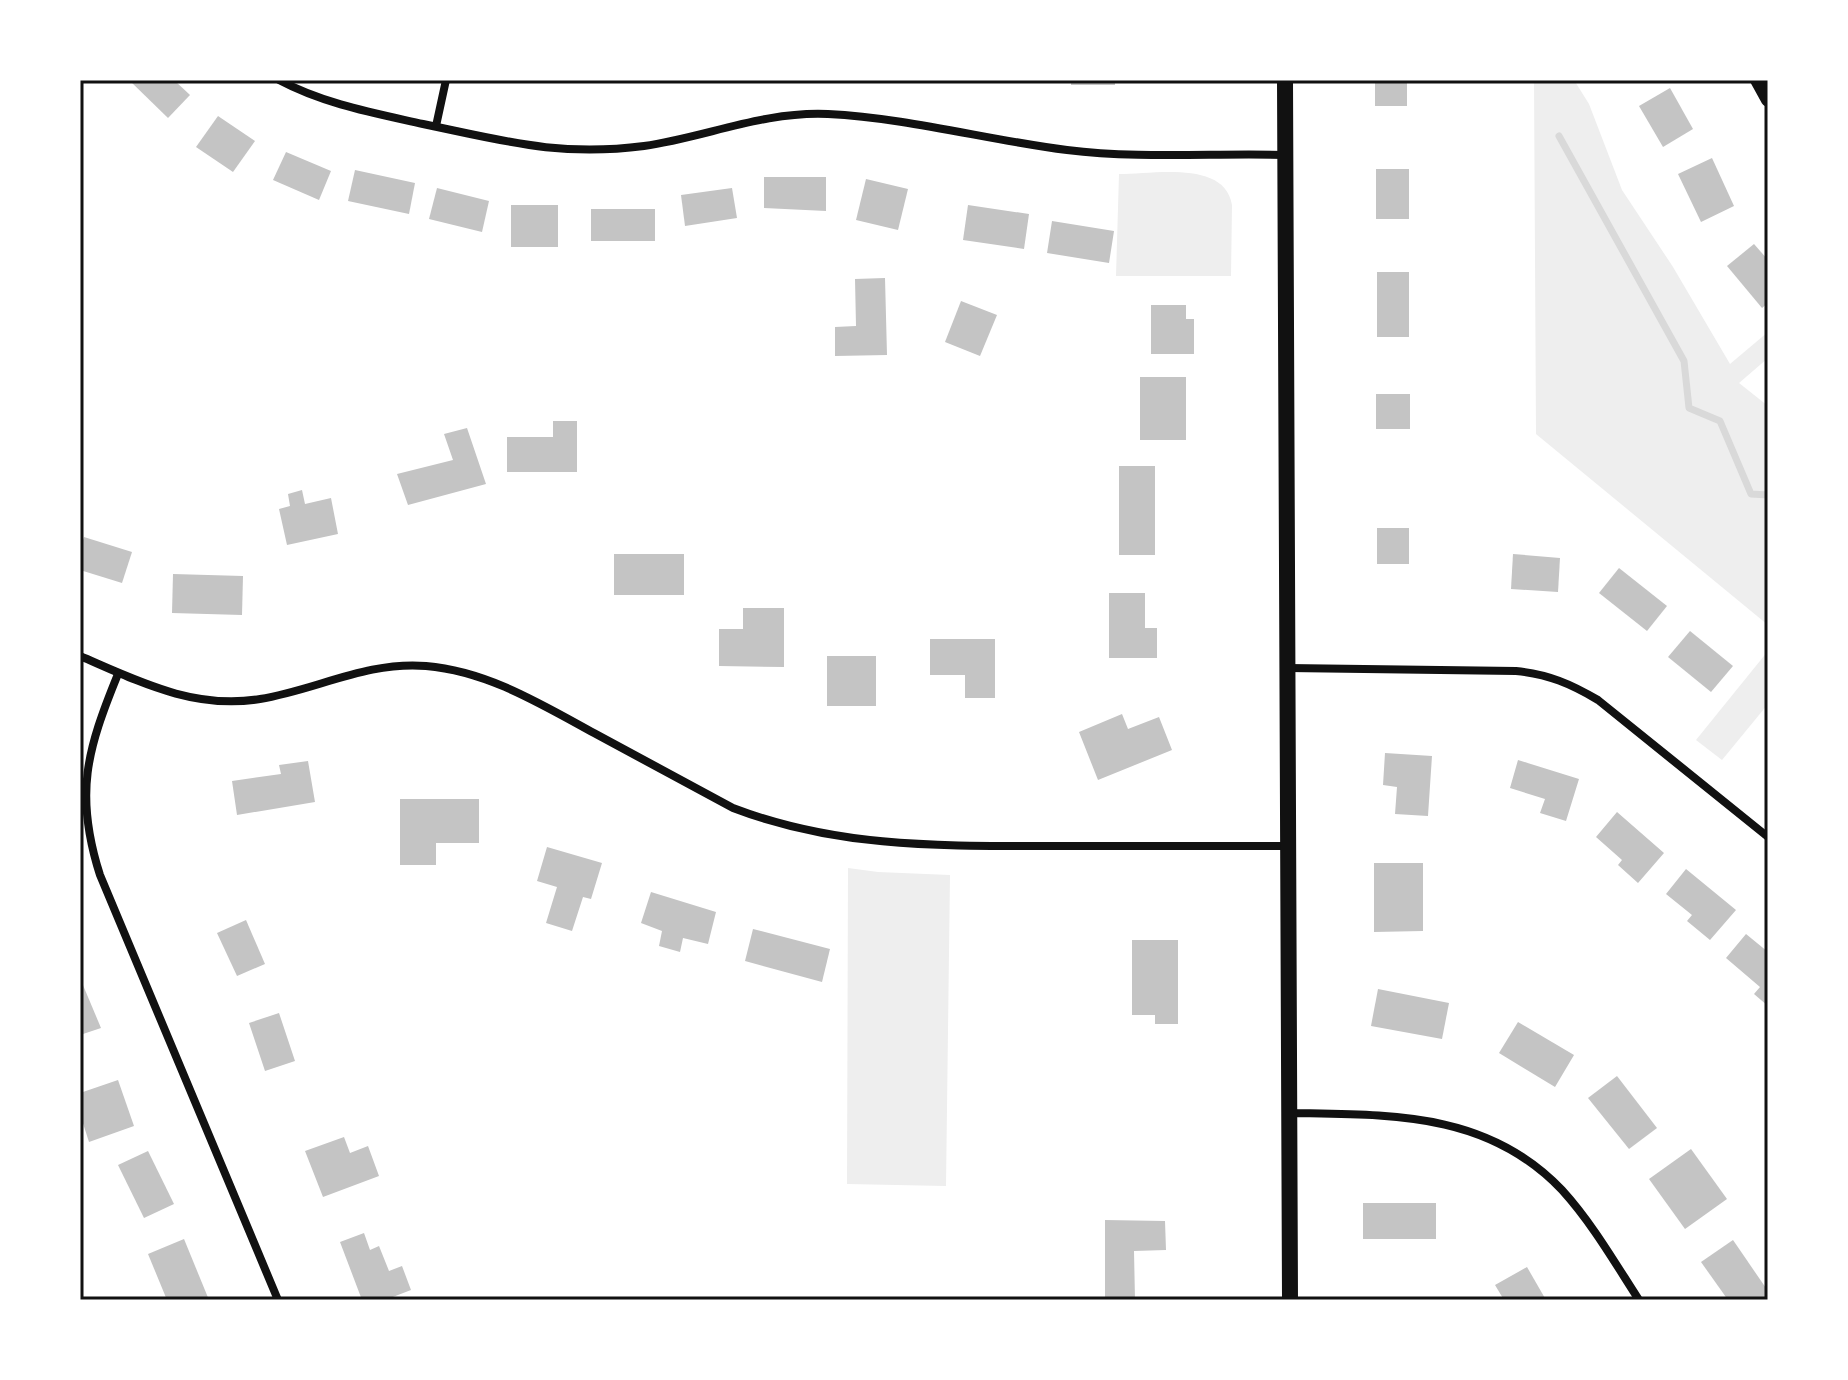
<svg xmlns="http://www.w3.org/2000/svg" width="1848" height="1380" viewBox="0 0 1848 1380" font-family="'DejaVu Sans',sans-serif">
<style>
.green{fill:#eee}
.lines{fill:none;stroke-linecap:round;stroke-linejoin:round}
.stream{stroke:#d9d9d9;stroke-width:7}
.building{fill:#c4c4c4}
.minor{stroke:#111;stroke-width:8}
.tertiary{stroke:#111;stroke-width:14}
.secondary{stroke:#111;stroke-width:16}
.neatline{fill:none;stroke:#111;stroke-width:3}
</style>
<rect width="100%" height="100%" fill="#fff"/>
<g class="green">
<polygon points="1534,80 1574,80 1589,104 1622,190 1673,267 1730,364 1768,332 1768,358 1739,383 1768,406 1768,625 1536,434"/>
<path d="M1119,174c35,0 106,-14 113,31l-1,71h-115z"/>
<polygon points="1768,651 1768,704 1722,760 1696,740"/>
<polygon points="848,868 878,872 950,875 946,1186 847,1184"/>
</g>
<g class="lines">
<polyline class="stream" points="1559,136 1684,361 1689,408 1720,421 1751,494 1768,495"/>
</g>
<g class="building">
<polygon points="129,80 174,80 190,95 168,118"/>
<rect x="1071" y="80" width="44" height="5"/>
<rect x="1375" y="80" width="32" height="26"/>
<polygon points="1670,88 1693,129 1663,147 1639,106"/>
<polygon points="218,116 255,141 233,172 196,147"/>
<polygon points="286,152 331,171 319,200 273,180"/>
<polygon points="1712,158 1734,206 1701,222 1678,174"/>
<rect x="1376" y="169" width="33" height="50"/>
<polygon points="355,170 415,183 409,214 348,201"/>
<polygon points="764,177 826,177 826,211 764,208"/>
<polygon points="866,179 908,189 898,230 856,220"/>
<polygon points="437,188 489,201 482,232 429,219"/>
<polygon points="732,188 737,218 685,226 681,195"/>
<rect x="511" y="205" width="47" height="42"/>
<polygon points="968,205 1029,214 1024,249 963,240"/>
<rect x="591" y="209" width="64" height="32"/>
<polygon points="1052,221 1114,231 1109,263 1047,253"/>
<polygon points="1754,244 1768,260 1768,303 1762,308 1727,266"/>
<rect x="1377" y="272" width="32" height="65"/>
<polygon points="885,278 887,355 835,356 835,327 856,326 855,279"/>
<polygon points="961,301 997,315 980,356 945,342"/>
<polygon points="1151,305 1186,305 1186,319 1194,319 1194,354 1151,354"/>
<rect x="1140" y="377" width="46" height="63"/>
<rect x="1376" y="394" width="34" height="35"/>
<polygon points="553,421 577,421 577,472 507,472 507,437 553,437"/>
<polygon points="467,428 486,484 408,505 397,474 453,460 444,434"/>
<rect x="1119" y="466" width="36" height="89"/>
<polygon points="302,490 305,504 331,498 338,534 287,545 279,509 290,506 288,494"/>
<rect x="1377" y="528" width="32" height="36"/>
<polygon points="84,537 132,552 122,583 80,570 80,549"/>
<rect x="614" y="554" width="70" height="41"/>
<polygon points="1513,554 1560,558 1558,592 1511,589"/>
<polygon points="1619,568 1667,606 1647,631 1599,593"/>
<polygon points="173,574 243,576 242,615 172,613"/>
<polygon points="1109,593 1145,593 1145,628 1157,628 1157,658 1109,658"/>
<polygon points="743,608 784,608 784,667 719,666 719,629 743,629"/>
<polygon points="1690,631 1733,666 1711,692 1668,657"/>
<polygon points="930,639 995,639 995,698 965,698 965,675 930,675"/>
<rect x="827" y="656" width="49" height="50"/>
<polygon points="1122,714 1128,729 1159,717 1172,750 1098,780 1079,732"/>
<polygon points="1385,753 1432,756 1428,816 1395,814 1397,787 1383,785"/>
<polygon points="1518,760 1579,779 1566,821 1540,813 1545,799 1510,788"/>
<polygon points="308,761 315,802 237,815 232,781 281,774 279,765"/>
<polygon points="400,799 479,799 479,843 436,843 436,865 400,865"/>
<polygon points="1617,812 1664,853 1638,883 1618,865 1622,860 1596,837"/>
<polygon points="547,847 602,863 591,899 583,897 572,931 546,923 557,887 537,881"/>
<polygon points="1374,863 1423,863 1423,931 1374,932"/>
<polygon points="1686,869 1736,910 1710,940 1687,921 1692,915 1666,894"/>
<polygon points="651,892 716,912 708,944 683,938 680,952 659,946 662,931 641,923"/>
<polygon points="246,920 265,964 237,976 217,933"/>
<polygon points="753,929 830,949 822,982 745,961"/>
<polygon points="1746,934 1768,952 1768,1006 1754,994 1760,987 1726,958"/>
<polygon points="1132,940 1178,940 1178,1024 1155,1024 1155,1015 1132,1015"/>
<polygon points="80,978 101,1028 80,1035"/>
<polygon points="1378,989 1449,1003 1442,1039 1371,1026"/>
<polygon points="279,1013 295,1061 265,1071 249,1023"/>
<polygon points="1518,1022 1574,1055 1555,1087 1499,1053"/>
<polygon points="1617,1076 1657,1128 1629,1149 1588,1098"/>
<polygon points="118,1080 134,1126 89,1142 80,1114 80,1093"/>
<polygon points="344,1137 350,1153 368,1146 379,1176 323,1197 305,1151"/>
<polygon points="1691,1149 1727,1199 1685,1229 1649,1179"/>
<polygon points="148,1151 174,1204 144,1218 118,1165"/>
<rect x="1363" y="1203" width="73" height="36"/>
<polygon points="1105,1220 1165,1221 1166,1250 1134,1251 1135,1300 1105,1300"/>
<polygon points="364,1233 370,1250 379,1246 389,1271 402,1266 411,1290 385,1300 362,1300 340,1242"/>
<polygon points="184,1239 209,1300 167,1300 148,1254"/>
<polygon points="1733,1240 1768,1291 1768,1295 1761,1300 1728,1300 1701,1262"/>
<polygon points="1527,1267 1546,1300 1504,1300 1495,1285"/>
</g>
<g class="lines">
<g class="minor">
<path d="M279,80c45,24 95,33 144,44 82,17 136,33 221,22 62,-9 120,-35 184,-32 80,4 160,26 239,36 72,9 146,3 218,5"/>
<polyline points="436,126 446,80"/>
<path d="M80,656c58,25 114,54 180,43 56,-9 107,-38 166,-33 61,5 115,38 168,67 46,25 93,50 139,75 105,40 207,38 318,38 79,0 158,0 237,0"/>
<path d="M1288,668l228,3c32,3 55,13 82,29l170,137"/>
<path d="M118,674c-31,76 -44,120 -18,201l178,425"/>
<path d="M1290,1113c100,2 197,-2 272,77 30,33 53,73 77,110"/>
</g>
<polyline class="tertiary" points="1757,80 1768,100"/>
<polyline class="secondary" points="1285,80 1290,1300"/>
</g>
<rect width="1848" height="1380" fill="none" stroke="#ffffff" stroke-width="164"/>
<rect x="82" y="82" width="1684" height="1216" class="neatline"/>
</svg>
